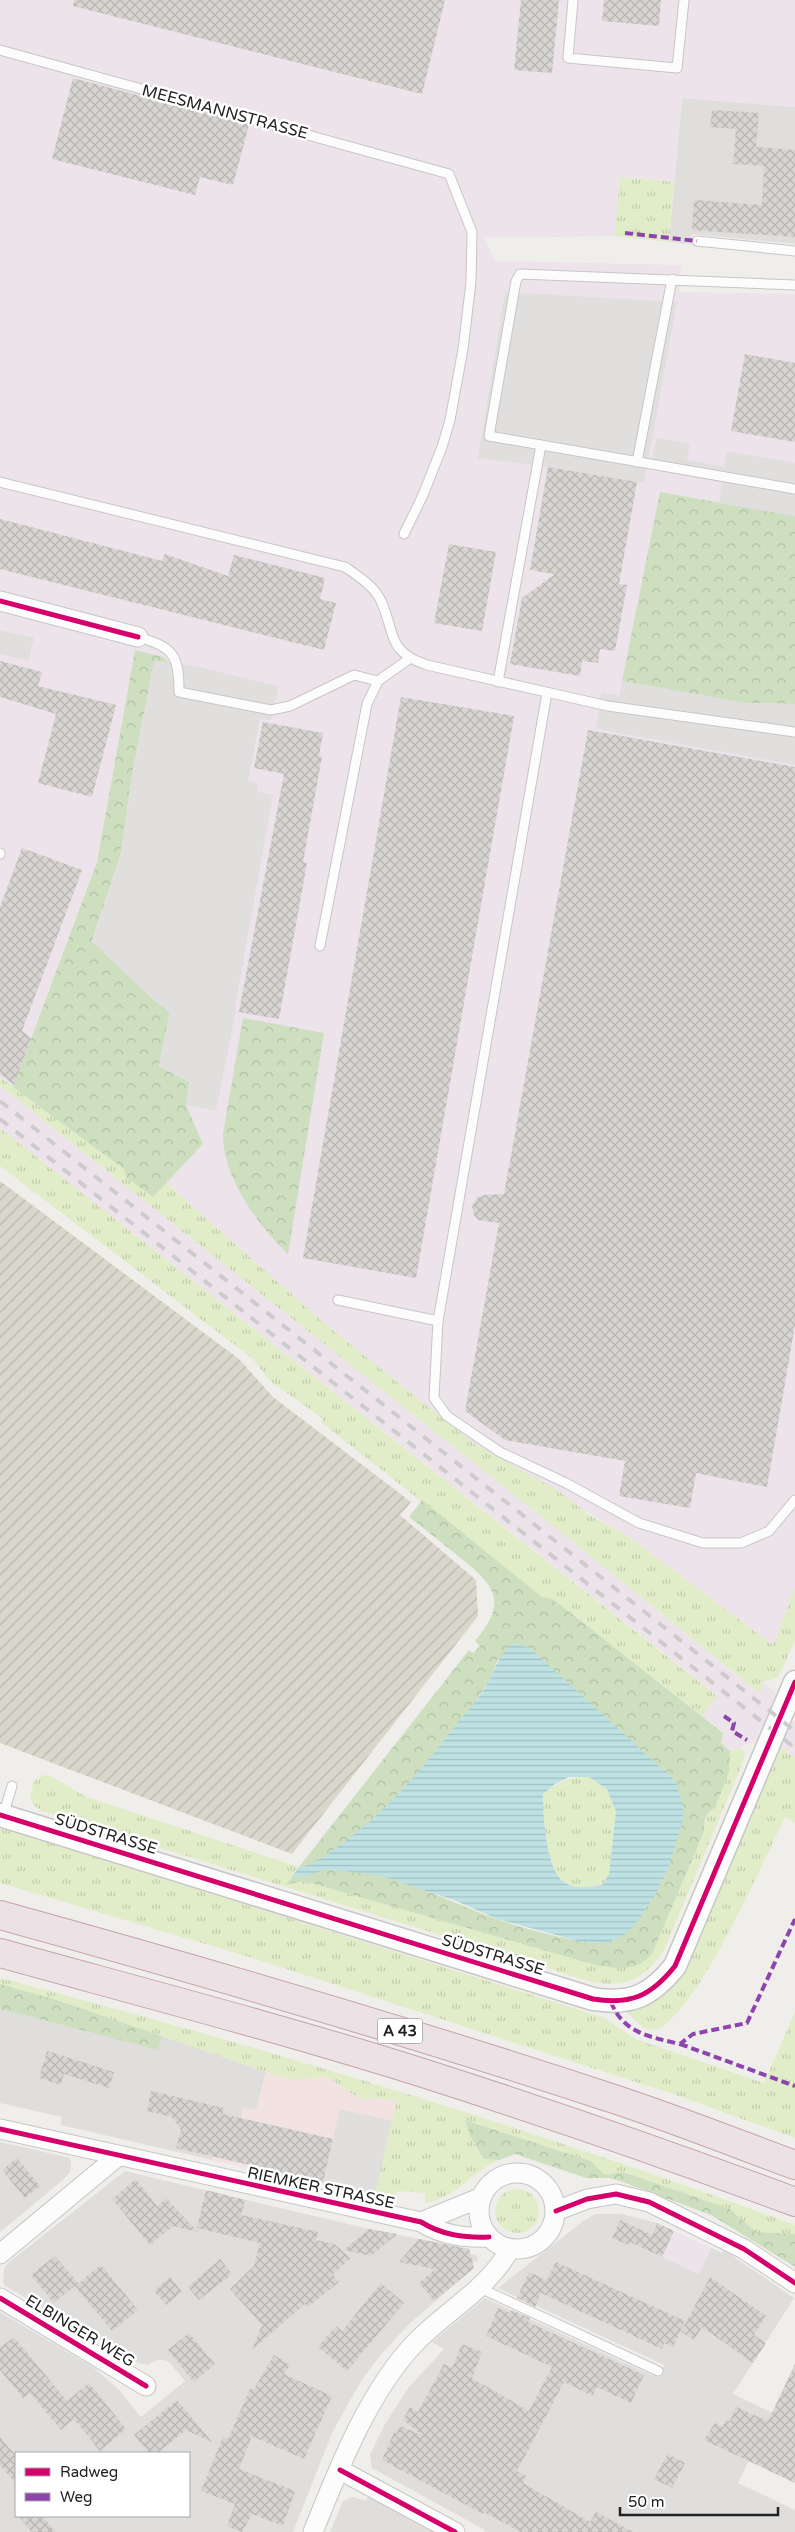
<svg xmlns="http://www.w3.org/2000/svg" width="795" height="2532" viewBox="0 0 795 2532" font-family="'Varela Round',sans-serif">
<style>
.residential{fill:#dfdedc;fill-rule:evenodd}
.commercial{fill:#f2e2e2}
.industrial{fill:#ede3ea}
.construction{fill:url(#construction-furrows)}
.grass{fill:url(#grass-tufts)}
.forest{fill:url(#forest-crowns)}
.parking{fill:#e0dfde}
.water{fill:url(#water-rules);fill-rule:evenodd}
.building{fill:url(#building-cross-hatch)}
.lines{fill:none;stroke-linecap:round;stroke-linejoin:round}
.service-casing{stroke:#c7c6c5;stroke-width:11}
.minor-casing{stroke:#c7c6c5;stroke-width:21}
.tertiary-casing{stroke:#c7c6c5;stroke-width:25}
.motorway-casing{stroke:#c6a1b1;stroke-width:30}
.service{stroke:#fdfcfc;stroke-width:9}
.minor{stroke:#fdfcfc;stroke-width:19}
.tertiary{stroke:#fdfcfc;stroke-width:22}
.motorway{stroke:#ece1e4;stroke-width:28}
.rail{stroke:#ccc;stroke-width:4;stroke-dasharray:10 10;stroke-linecap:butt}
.quiet{stroke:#8e44ad;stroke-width:4;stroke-dasharray:8 4;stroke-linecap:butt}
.cycleway-casing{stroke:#fff;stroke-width:8}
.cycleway{stroke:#d6006c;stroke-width:5}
.labels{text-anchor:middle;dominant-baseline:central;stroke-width:5;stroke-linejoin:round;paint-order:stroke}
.shield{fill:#fff;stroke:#646464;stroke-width:1}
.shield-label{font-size:15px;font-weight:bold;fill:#222}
.street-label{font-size:16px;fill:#222;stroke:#fff}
</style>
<defs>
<pattern id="construction-furrows" width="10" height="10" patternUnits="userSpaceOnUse" patternTransform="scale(1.25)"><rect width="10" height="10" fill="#d9d7cc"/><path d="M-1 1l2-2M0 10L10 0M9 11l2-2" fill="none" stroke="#bab8af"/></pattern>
<pattern id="grass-tufts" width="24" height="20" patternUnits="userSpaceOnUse" patternTransform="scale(1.25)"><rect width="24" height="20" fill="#e1edc9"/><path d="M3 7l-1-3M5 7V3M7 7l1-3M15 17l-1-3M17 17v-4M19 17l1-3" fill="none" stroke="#c1cbac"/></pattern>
<pattern id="forest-crowns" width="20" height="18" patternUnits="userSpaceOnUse" patternTransform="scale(1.25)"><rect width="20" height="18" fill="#cedfc0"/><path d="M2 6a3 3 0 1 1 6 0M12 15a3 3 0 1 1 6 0" fill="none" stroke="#b1bfa5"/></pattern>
<pattern id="water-rules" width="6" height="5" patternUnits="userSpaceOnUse" patternTransform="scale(1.25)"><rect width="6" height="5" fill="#bee1e3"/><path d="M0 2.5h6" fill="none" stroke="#a3c1c2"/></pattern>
<pattern id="building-cross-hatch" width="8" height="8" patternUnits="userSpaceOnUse" patternTransform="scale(1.25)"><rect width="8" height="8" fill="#d7d4d1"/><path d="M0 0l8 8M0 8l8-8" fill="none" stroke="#b8b6b3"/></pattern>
</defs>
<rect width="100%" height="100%" fill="#f0eeeb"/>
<g class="residential">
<polygon points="682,98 795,107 795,244 692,234 691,244 669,242"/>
<polygon points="0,2009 158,2050 162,2036 266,2072 256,2111 241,2118 223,2114 212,2160 61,2125 62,2117 0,2103"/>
<polygon points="0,2142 70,2158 71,2164 70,2172 64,2179 0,2232"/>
<path d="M125,2171l244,58 100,20 2,6 5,-1 2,7 -6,1 2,6 -65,56 -30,33 -18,24 -29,52 -39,99h-293v-220l93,55 26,23 22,27 44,-36 -15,-18 -7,-3h-6l-10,5 -8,-2 -134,-77 -2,-4 1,-13 4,-6zM16,2453h173v63h-173z"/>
<polygon points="595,2214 622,2214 657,2223 645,2249 699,2274 711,2248 722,2253 724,2250 794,2298 733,2394 772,2413 738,2483 795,2510 795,2532 484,2532 485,2530 372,2468 370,2455 385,2424 409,2387 444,2349 432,2342 485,2298 658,2378 664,2365 498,2288 582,2222"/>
<polygon points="368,2496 434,2532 330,2532 343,2501 353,2497 366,2501"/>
</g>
<polygon class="commercial" points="266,2072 290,2080 327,2077 359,2098 397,2100 374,2197 212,2160 223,2114 241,2118 243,2108 256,2110"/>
<g class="industrial">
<polygon points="0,0 795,0 795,107 682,98 674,182 620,177 614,236 485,238 495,261 681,265 679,292 795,294 795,1587 773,1645 629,1537 473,1443 324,1323 165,1182 203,1144 186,1105 135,651 97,862 13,1087 0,1077"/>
<polygon points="0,1086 568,1538 758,1693 763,1682 773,1690 778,1698 759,1740 730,1751 721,1743 723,1732 702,1716 717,1695 0,1128"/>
<polygon points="790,1719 795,1722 795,1758 778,1744"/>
<polygon points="657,2223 711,2248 699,2274 645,2249"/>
</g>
<polygon class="construction" points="0,1181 239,1359 273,1397 411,1502 400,1515 476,1580 478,1616 292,1854 0,1743"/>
<g class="grass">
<polygon points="620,177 674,182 669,242 614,236"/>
<polygon points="0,1077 125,1169 126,1177 153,1197 165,1182 324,1323 473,1443 560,1492 591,1516 629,1537 773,1645 795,1587 795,1641 778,1678 763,1682 759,1693 568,1538 0,1086"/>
<polygon points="0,1128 717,1696 702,1716 562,1606 550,1598 542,1597 321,1422 323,1419 270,1381 253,1359 0,1166"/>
<path d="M778,1744l17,14v65l-10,-6c-18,36 -94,212 -133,213 -10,0 -20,-13 -27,-20l30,-10 21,-19z"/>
<path d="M739,1748l6,4 -2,10 -78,186c-20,32 -40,41 -77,33l-546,-170 -9,-6 -3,-9 4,-15 10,-6 6,1 37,21 212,70 -13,18 18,-4 295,85 53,-12 52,-121c0,-11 0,-20 11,-25l14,-36 1,-21z"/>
<path d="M589,1776l18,13 9,23 -7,62 -7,11c-11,2 -27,5 -38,-3 -18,-12 -21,-67 -21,-88 16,-13 27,-17 46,-18z"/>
<polygon points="0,1827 605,2018 635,2039 764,2083 795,2012 795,2138 673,2094 246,1956 0,1883"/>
<path d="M0,1978c268,70 535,151 795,247v9l-39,-2 -26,-23 -107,-37 -18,3 -14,-14 -125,-41 5,18 11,21 17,1c-29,12 -40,37 -74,43v-10l-29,-2 -2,10 -20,-4 23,-97 -38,-2 -32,-21 -37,3 -233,-80 -57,-16z"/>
<circle cx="517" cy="2211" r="22"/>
</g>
<g class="forest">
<polygon points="660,492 795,516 795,704 745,703 622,681"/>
<polygon points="135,650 163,657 169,663 154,661 132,776 121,853 92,941 154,1000 170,1012 159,1066 190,1082 186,1105 203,1144 153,1197 126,1177 124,1169 13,1087 97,862"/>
<path d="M243,1018l81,15 -36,221c-30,-28 -66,-78 -65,-120z"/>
<path d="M422,1500l120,97 8,1 12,8 161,127 -2,10 9,8 -1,21 -14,36c-11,5 -11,14 -11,24l-52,122c-17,18 -30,14 -53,12l-295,-85 -19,4 7,-8c15,-1 29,-9 44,-9 50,2 97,26 142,44 31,13 80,26 114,31l91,-124 -185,-160c-4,9 -7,20 -13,28 -27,43 -135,175 -186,180l170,-217 4,3 7,-7 -5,-5c34,-40 20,-56 -17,-85 -16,-13 -32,-26 -49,-39z"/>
<polygon points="0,1984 57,2000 162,2036 158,2050 0,2009"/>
<polygon points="465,2120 591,2161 605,2175 623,2172 730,2209 756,2232 795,2234 795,2267 711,2215 620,2181 610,2178 586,2178 515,2154 499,2160 483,2159 471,2138"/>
</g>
<g class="parking">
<polygon points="505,292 677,302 644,483 548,467 478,458"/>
<polygon points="656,438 690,443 687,460 724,467 727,451 795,463 795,516 719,503 722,483 650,469"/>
<polygon points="0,630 34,638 28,661 0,654"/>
<polygon points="154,661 193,666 279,686 271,720 260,719 248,781 258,783 257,791 273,795 235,1007 236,1011 216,1111 186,1105 189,1082 159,1066 170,1012 154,1000 92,941 121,853 132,776"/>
<polygon points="622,681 745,703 795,704 795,765 596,729 601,692 619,696"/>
<polygon points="340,2109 392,2121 374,2197 322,2185"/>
</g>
<path class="water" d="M515,1643l15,5 145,133 8,24v14l-15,50 -14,28 -21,30 -9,8 -16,7 -16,1 -14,-2 -81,-22 -43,-19 -76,-25 -52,-6 -19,7 -15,1 7,-10c13,-1 27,-12 37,-19 51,-35 87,-81 124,-128 9,-11 19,-22 26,-34 10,-16 11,-32 29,-43zM569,1777h20l18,12 9,23 -7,62 -7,11c-12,2 -27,5 -38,-3 -18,-12 -21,-67 -21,-88l12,-10z"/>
<g class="building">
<polygon points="74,0 445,0 422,94 73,6"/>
<polygon points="521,0 559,0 552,73 514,70"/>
<polygon points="604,0 661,0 659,26 602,21"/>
<polygon points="73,78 249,125 233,185 200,177 195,195 52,159"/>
<polygon points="712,110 759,113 756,147 795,150 795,237 692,230 694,200 762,205 764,166 733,164 736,129 710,127"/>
<polygon points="745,354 795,363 795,442 731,431"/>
<polygon points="548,467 637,482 619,584 627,585 615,651 600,649 598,663 582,661 580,676 510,664 522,598 555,574 530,570"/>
<polygon points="0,519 162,561 165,554 228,576 234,555 325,578 320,599 336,603 324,650 0,569"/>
<polygon points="449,544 496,552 482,631 434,623"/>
<polygon points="0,661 42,672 38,686 116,705 92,797 38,783 56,714 0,697"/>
<polygon points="401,697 514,716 416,1278 303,1258"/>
<polygon points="263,722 323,733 319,756 322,756 303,862 307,863 279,1019 239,1012 284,774 254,768"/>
<polygon points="588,730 795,767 795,1325 767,1487 696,1473 690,1508 619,1496 625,1461 505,1440 465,1411 499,1223 478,1220 474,1215 472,1206 478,1197 483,1195 504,1194"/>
<polygon points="22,848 82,870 22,1031 31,1038 14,1085 0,1074 0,907"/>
<polygon points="47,2051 114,2072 109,2088 64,2074 61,2085 39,2078"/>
<polygon points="151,2091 224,2108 223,2114 333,2139 323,2182 176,2148 181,2130 172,2117 147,2111"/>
<polygon points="17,2158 40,2186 25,2198 2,2170"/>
<polygon points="136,2179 157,2206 166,2198 198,2232 173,2226 150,2245 112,2199"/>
<polygon points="206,2190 245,2200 241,2215 318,2232 316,2240 334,2244 351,2258 333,2274 339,2282 308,2307 305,2304 252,2350 262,2325 230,2289 254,2266 260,2243 197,2228"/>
<polygon points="620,2220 652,2235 657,2223 674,2231 662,2257 630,2242 629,2245 612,2238"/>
<polygon points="369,2229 397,2234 371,2256 344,2250"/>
<polygon points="419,2239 469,2249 474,2268 434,2301 419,2283 435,2269 399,2262"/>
<polygon points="55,2256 78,2283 54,2303 31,2275"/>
<polygon points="220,2259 232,2274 199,2300 188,2287"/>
<polygon points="556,2262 685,2321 673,2347 664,2343 662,2349 541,2293 535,2307 517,2298 529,2272 547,2280"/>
<polygon points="101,2265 138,2310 112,2331 75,2286"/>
<polygon points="170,2277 182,2292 166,2305 154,2291"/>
<polygon points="710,2277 766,2316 754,2335 766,2343 753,2363 702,2327 694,2340 681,2332"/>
<polygon points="381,2283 404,2303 347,2371 318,2347 336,2326 342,2331"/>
<polygon points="498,2308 510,2313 512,2310 530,2318 528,2322 644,2375 631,2403 597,2387 593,2396 564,2382 517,2471 526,2476 523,2483 590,2522 596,2512 633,2532 521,2532 484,2512 483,2514 382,2460 394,2432 396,2434 400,2426 422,2435 403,2420 410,2407 418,2412 444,2364 452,2368 462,2344 482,2352 472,2378 529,2411 552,2367 486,2336"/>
<polygon points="189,2333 215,2364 194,2382 168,2350"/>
<polygon points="14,2337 67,2401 89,2383 126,2429 100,2451 74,2419 61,2430 30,2393 23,2398 0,2370 0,2348"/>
<polygon points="274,2355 290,2365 284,2374 332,2396 304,2459 252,2436 239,2469 295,2491 283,2526 252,2514 242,2532 227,2526 235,2504 201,2491 223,2437 228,2439 250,2389 254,2389"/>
<polygon points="795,2364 795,2483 704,2440 715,2423 723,2427 726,2420 730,2421 736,2407 768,2421"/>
<polygon points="177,2400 212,2442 186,2430 158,2453 149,2453 134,2435"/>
<polygon points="0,2437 16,2456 16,2484 0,2465"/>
<polygon points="668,2454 685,2463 672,2488 654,2479"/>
<polygon points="18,2516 42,2516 56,2532 32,2532"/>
</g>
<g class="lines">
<defs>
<g id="service">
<polyline points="573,0 568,58 677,68 684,0"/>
<polyline points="0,50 449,174 472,232 471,282 463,349 450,420 442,447 423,495 404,534"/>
<polyline points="697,241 795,251"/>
<polyline points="795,285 520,274 516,281 489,436 795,489"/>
<polyline points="637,462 672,279"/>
<path d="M0,482l345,85c13,9 29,19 36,34 15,33 5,50 46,64l181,41 187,26"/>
<path d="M138,637c36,10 41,19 41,55l92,18 19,-4 64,-31 24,6"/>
<polyline points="498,682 541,445"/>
<polyline points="547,693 438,1321 434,1398 447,1416 500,1452 566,1483 639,1523 703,1543 741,1543 769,1531 795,1500"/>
<polyline points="0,854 0,853"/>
<polyline points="320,946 367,704 378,681 409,659"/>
<polyline points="338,1300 438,1321"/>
<polyline points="3,1816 12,1786"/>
<polyline points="480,2288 658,2371"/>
</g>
<g id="minor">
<polyline points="0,601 138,637"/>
<path d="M0,2129l421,93c21,13 43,16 68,15"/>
<circle cx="517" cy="2211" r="38"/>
<polyline points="556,2211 587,2199 616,2194 649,2202 744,2249 795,2283"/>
<polyline points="421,2222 482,2197"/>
<polyline points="0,2254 117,2157"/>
<polyline points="0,2298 146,2386"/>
<polyline points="340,2470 455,2532"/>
<path d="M313,2532c25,-62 56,-142 103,-190 31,-32 72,-53 94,-93"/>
</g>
<path id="tertiary" d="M0,1815l593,184c38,6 58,-3 82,-33l120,-284"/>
<g id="motorway">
<path d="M0,1915c206,57 411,117 614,184 61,20 121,44 181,66"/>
<path d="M0,1953c141,39 283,76 423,120 125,40 249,83 372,129"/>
</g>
</defs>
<use href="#service" class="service-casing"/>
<use href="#minor" class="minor-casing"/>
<use href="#tertiary" class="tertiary-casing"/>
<use href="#motorway" class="motorway-casing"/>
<use href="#service" class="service"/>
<use href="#minor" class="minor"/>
<use href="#tertiary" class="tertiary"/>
<use href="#motorway" class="motorway"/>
<g class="rail">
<polyline points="0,1101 795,1731"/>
<polyline points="0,1119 795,1748"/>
</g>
<g class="quiet">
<polyline points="625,233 697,241"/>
<polyline points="724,1716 734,1723 732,1731 747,1740"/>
<path d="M611,2002c12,31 39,35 69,42l13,-10 54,-11 48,-104"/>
<polyline points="680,2044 795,2086"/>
</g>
<defs>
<g id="cycleway">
<polyline points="0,601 138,637"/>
<path d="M0,1815l593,184c38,6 58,-3 82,-33l120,-284"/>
<path d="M0,2129l421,93c21,13 43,16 68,15"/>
<polyline points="556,2211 587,2199 616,2194 649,2202 744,2249 795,2283"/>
<polyline points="0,2298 146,2386"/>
<polyline points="340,2470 455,2532"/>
</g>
</defs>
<use href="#cycleway" class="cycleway-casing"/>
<use href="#cycleway" class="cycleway"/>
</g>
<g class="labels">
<rect class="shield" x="377.5" y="2018.5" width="45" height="25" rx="4"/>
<g class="shield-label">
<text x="400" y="2031">A 43</text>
</g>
<g class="street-label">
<text transform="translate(225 112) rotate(15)">MEESMANNSTRASSE</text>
<text transform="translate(106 1834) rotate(17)">SÜDSTRASSE</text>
<text transform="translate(493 1955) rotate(17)">SÜDSTRASSE</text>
<text transform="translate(321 2188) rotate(12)">RIEMKER STRASSE</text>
<text transform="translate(80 2331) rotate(31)">ELBINGER WEG</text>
</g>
</g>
<rect x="15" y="2452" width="175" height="65" fill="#ffffff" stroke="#a7a7a7"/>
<rect x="25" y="2468" width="25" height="8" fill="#d6006c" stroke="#a7a7a7"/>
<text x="60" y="2477" font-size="15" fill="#222222">Radweg</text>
<rect x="25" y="2493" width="25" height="8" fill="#8e44ad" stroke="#a7a7a7"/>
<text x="60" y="2502" font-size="15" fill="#222222">Weg</text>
<path d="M620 2507v8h158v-8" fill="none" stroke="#222222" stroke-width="2.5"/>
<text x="628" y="2507" font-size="15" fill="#222222" stroke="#ffffff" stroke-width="4" paint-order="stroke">50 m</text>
</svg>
